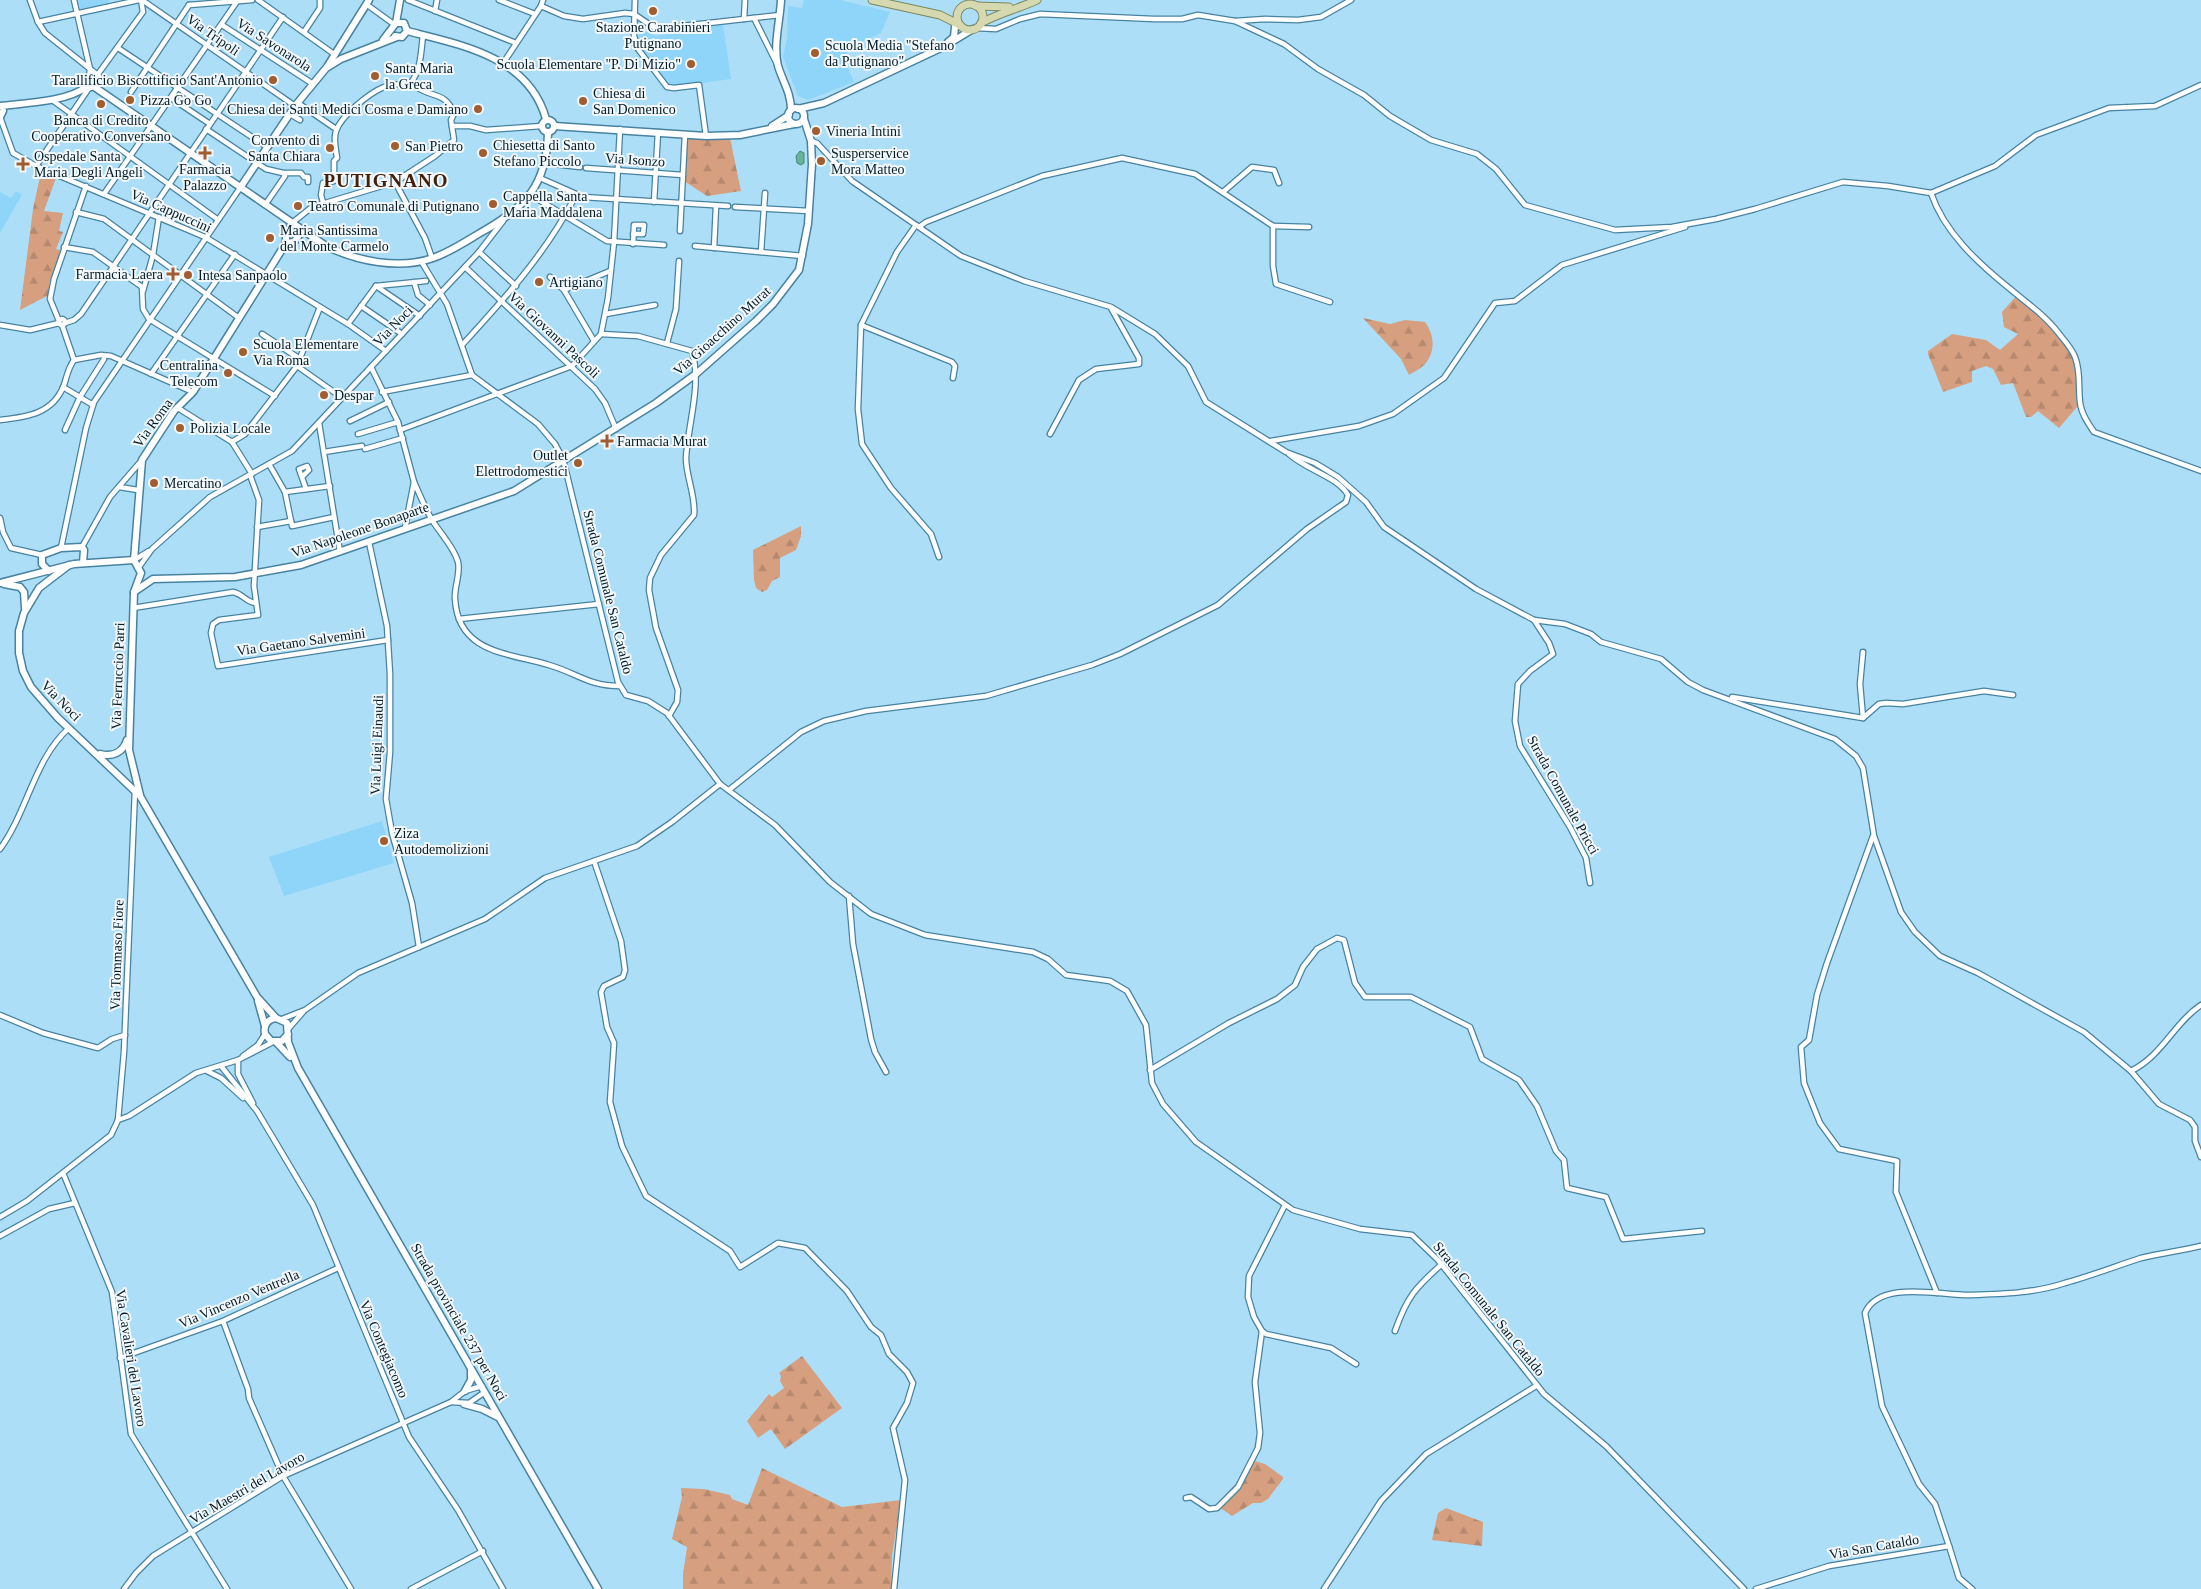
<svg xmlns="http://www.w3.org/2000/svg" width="2201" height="1589" viewBox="0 0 2201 1589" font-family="'Times New Roman',serif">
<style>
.built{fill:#8ed5f9}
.forest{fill:url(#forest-firs)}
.water{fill:#65b49b;stroke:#488678}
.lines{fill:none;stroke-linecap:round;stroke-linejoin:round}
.street-casing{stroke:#4783a0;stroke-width:7}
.secondary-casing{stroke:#4783a0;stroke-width:9}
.primary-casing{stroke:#7a865d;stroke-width:9}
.street{stroke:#fff;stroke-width:4.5}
.secondary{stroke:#fff;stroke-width:6}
.primary{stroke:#d6d9af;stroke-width:7}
.poi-dot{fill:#a15c2f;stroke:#f2f8fb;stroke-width:2}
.labels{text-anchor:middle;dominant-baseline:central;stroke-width:4;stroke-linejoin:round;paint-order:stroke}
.poi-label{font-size:14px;fill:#031c28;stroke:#f2f8fb;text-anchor:start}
.street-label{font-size:14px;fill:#031c28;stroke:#f2f8fb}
.district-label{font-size:19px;font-weight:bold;letter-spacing:1px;fill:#42220c;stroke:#f2f8fb}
</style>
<defs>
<pattern id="forest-firs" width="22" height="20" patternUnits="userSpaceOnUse" patternTransform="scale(1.25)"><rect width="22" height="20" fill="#d6a080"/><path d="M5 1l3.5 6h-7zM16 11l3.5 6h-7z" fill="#b6896f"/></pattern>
</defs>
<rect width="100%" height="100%" fill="#addef8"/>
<g class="built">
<polygon points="78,0 109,0 109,4 80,9"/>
<polygon points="804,0 840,0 890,12 881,33 846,49 850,64 848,68 854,82 808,100 798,96 783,57 787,38 788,6 802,8"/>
<polygon points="723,24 731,79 673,87 669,85 641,48 637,37 643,30 656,36"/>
<polygon points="16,191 22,195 0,233 0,192 11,198"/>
<polygon points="382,821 394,863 284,896 269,857"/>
</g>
<g class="forest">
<polygon points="730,138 741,191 707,196 684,181 688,139"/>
<polygon points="41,172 56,178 44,211 63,213 59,231 63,232 56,249 61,250 49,284 49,295 20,310 33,209"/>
<path d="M2018,294c11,8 24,16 34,26 21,22 28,58 25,87l-18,21 -21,-17 -7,6h-5l-13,-34 -12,2 -8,-16 -7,-3 -14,5v11l-29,10 -15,-38v-3l24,-17 34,6 14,10 18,-16 -14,-7 -2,-15z"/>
<path d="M1363,318l27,6 15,-4 20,2c9,12 11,28 1,41 -4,5 -12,9 -17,12l-8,-16z"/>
<polygon points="801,526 801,536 796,550 780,558 780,577 772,581 767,590 762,592 756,588 754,580 753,550"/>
<polygon points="802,1356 842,1408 785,1449 771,1429 758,1438 747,1421 769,1394 772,1397 784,1388 780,1381 781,1376 779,1373"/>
<polygon points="1251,1460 1265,1464 1283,1477 1283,1479 1268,1499 1261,1503 1253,1503 1232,1516 1216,1505 1242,1477"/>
<polygon points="762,1468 842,1507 901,1500 892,1556 891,1589 683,1589 683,1574 687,1547 672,1539 682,1497 681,1488 704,1489 730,1495 732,1499 748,1505"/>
<polygon points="1446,1508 1483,1522 1482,1546 1432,1540 1438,1513"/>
</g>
<polygon class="water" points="800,151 804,153 804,163 801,165 797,163 796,156"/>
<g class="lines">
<defs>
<g id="street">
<polyline points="30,0 38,22 45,33 99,76"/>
<polyline points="74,0 90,69 89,79"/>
<polyline points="142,0 295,106"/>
<polyline points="258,0 334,54"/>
<polyline points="408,0 516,43"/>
<polyline points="499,0 535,14"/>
<polyline points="635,0 634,36 638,49 667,87 674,88 699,85 706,136"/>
<polyline points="366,4 395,25"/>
<polyline points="189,5 252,0"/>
<polyline points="541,6 564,16 583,19 625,13 634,14 656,29 780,15"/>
<polyline points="435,11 437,0"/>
<polyline points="754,18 777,64"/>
<polyline points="744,19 745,0"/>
<polyline points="1235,21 1284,44 1318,69 1364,95 1390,116 1431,140 1477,154 1496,169 1525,205 1615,230 1672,227 1716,219 1755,209 1843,182 1888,186 1931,193"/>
<polyline points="38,22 139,0"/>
<polyline points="222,25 313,84"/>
<polyline points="976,28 996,29 1020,19 1040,14 1154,19 1182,19 1198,15 1235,21 1265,19 1298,20 1321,17 1351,0"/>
<polyline points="304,32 320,8 320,0"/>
<polyline points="118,48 267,147"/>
<polyline points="504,62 541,6 543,0"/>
<polyline points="93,81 143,12 141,0"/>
<path d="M411,83c10,-14 10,-31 12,-48"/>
<polyline points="131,92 189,5"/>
<polyline points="171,98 210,124"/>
<polyline points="52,100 217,219"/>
<polyline points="298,103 336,129"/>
<polyline points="290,114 300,120"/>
<polyline points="0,117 13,153 36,166 205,237 348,324 386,351"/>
<polyline points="452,126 470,126 486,130 541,126"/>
<polyline points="206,129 266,169 283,173 285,176 265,205"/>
<polyline points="811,141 817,143 852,181 961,256 1024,281 1111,307 1155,334 1188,366 1206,402 1286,452 1315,463 1338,477 1366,502 1384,527 1476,589 1534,620 1565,624 1591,634 1601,642 1661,659 1688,682 1703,690 1835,739 1856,756 1863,768 1874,836 1901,912 1915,932 1940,956 1978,973 2084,1032 2131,1071 2159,1104 2190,1120 2195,1127 2195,1141 2201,1157"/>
<polyline points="545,163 580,167"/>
<polyline points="36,166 89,88"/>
<polyline points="586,168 683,175"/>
<polyline points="283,173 301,173 304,177 308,177 308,182"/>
<polyline points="540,178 583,197 728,206"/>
<polyline points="395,182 425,238 432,258"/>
<polyline points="1223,192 1252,167 1274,170 1279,183"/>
<path d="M1931,193c13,39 47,70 78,95 18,15 37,28 51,47 5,6 12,14 15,22 6,15 3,29 5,45 1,11 8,21 14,30l107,39"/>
<polyline points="1931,193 1995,166 2036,135 2109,108 2155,106 2201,85"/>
<polyline points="104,194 238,0"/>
<polyline points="529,194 607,241 664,245"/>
<path d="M323,202l-2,-7 2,-12 11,-2v-20l3,-3c-1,-9 -4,-18 -1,-27 5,-15 33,-38 48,-44 9,-3 18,-3 27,-4"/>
<polyline points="654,202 658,132"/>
<polyline points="735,207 809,211"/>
<polyline points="76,212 104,219 239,318"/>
<path d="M292,223l20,-16 83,-25 40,-26 19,-16 -3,-20 3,-6c-9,-25 -24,-14 -43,-31"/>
<polyline points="1273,226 1309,227"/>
<polyline points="680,231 685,134"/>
<polyline points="633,244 634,225 644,225 643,234 633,234"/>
<polyline points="695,246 803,256"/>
<polyline points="64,247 93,252 142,287 143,309 149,319 275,396"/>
<polyline points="714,248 716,206"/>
<polyline points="479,252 516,286"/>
<polyline points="761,252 765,193"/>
<polyline points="421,261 447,304 472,375 538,424 555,444 563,459 618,682 626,695 648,701 667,713 720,784 775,825 830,882 871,914 925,935 1033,952 1048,959 1066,975 1110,981 1127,991 1146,1025 1152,1083 1163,1104 1196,1142 1293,1210 1360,1229 1412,1235 1438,1260 1544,1394 1606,1446 1744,1589"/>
<polyline points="465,267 595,389 605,403 616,429"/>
<polyline points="550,277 564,290 594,341"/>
<polyline points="414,282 418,295 430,305"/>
<polyline points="376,286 420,316"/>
<polyline points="376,286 426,281"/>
<polyline points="564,290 610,271"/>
<polyline points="143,291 153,255 159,217"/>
<polyline points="361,306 402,334"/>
<polyline points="606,314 655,305"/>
<circle cx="62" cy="322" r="3"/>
<polyline points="59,321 50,299 54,279 86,186"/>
<polyline points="65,323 74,320 81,314 283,17"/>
<polyline points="348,324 376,286"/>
<polyline points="0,325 30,330 59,323"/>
<polyline points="861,325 952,362 955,366 953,378"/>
<polyline points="262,334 300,359"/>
<path d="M601,334l37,2 54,15c10,35 -4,72 -6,107 0,19 10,38 8,57l-33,40 -11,23 -1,12 7,38 22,62 -1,12 -8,14"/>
<polyline points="667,343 676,309 679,261"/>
<path d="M463,344c43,-47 84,-92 113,-149"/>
<polyline points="74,360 101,355 111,356 193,392"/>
<polyline points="297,366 341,397"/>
<polyline points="371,367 398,422 414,482"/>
<polyline points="151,374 235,254"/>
<polyline points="63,387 93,405"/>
<polyline points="382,392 472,375"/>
<polyline points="178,408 232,442 252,474"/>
<path d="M0,420c27,-3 53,-6 64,-35 3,-9 4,-17 10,-25l-12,-35"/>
<polyline points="350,421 389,402"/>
<polyline points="319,423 340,552"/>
<polyline points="65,430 80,397 104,359"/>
<polyline points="400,430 572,366 601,334 608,298 614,242 620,129"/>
<polyline points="358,434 398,422"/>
<polyline points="1050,434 1079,380 1096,369 1139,364 1139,358 1111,308"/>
<polyline points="1271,441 1359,426 1393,414 1444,378 1495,303 1515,301 1562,265 1685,227"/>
<polyline points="232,442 245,434 297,366 320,307"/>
<polyline points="365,449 403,438"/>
<polyline points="324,452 362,446"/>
<polyline points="269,464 285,492 292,526 334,517"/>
<polyline points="250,475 259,500 254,586 258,615 219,620 213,624 211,633 218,666 388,640"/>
<polyline points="302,477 309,470 307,466 299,469 306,489"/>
<polyline points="119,487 138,490"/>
<polyline points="285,492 330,486"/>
<polyline points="0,518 3,532 11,548 42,555"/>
<polyline points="257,527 291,521"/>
<path d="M405,528l9,-46c6,13 11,26 18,38 8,13 22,27 26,42 3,12 -4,24 -3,37 3,55 55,54 94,66 28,8 39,21 71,21"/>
<polyline points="369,542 387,626 390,674 390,752 386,799 392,833 412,903 419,947"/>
<polyline points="82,547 110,497 142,460"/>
<polyline points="61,548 86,428 94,402 240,188"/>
<polyline points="939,557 931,534 891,488 862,444 858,409 861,325 897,252 916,225 919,227 926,222 1042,176 1122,158 1195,174 1273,226 1273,266 1276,284 1330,302"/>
<polyline points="134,560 149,551"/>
<polyline points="139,567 152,549 210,497 292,451 479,252 503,221"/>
<path d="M133,608l100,-16c10,2 13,10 22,11"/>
<polyline points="459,619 599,604"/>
<polyline points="1534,620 1549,643 1553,654 1530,671 1518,684 1515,721 1520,746 1570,827 1586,858 1590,883"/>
<polyline points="1863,652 1860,684 1863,718"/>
<polyline points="1732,697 1863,718 1879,704 1886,703 1903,704 1984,691 2013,695"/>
<path d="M729,790l72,-58 23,-11 42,-10 120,-15 106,-31 28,-11 98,-49 89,-76 39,-27 2,-7c-10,-18 -43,-26 -59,-41"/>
<polyline points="1873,836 1827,963 1817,995 1809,1040 1801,1047 1804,1083 1820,1123 1839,1149 1897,1161 1896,1192 1937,1293"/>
<path d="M0,849c28,-38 34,-90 69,-121"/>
<polyline points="594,861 621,941 625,970 623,977 604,986 601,992 607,1027 614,1043 610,1102 622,1146 646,1196 730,1251 740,1267 778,1243 805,1248 847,1291 871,1327 881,1335 889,1354 907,1372 913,1383 907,1403 893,1428 905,1480 894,1589"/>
<polyline points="849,896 853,944 871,1039 875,1052 886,1072"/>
<polyline points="0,1015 43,1033 98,1048 112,1039 125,1035"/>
<polyline points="282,1019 305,1010 358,973 485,919 545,878 637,846 672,822 720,784"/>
<polyline points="289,1028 303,1012"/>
<polyline points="243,1056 258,1045 265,1034"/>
<polyline points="238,1060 238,1074 253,1103"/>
<polyline points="221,1066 257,1111 313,1205 409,1437 458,1510 503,1589"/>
<polyline points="1150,1070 1229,1023 1277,999 1295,985 1303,967 1317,949 1337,938 1344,940 1355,983 1365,997 1411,997 1470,1027 1482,1059 1519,1080 1537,1106 1556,1151 1564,1160 1567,1188 1606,1197 1623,1239 1702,1231"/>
<polyline points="207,1071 221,1078 243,1098"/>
<path d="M2131,1071c31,-15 43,-48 70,-66"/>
<polyline points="118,1120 129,1116 196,1073 238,1060 273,1042"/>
<polyline points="63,1173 112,1292 131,1434 227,1589"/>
<polyline points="0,1217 27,1201 111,1135 118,1120 124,1052 135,790"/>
<polyline points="0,1236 49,1209 75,1203"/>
<polyline points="223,1321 248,1389 249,1398 283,1476 351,1589"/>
<polyline points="1262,1331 1266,1334 1331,1348 1356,1364"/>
<path d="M1395,1331c12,-34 20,-43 47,-67"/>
<polyline points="120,1358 223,1321 338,1268"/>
<polyline points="451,1402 469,1403 485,1392"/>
<polyline points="1186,1498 1191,1497 1209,1509 1217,1508 1238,1487 1258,1448 1260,1433 1255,1382 1262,1331 1254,1317 1248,1297 1249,1276 1285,1205"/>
<path d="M1949,1546l-14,-42 -16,-20 -37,-78 -17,-93c15,-34 77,-17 106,-18 32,-1 64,-2 94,-12 26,-7 51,-17 76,-25 20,-5 40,-7 60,-12"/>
<polyline points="124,1589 136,1573 153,1556 283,1476 451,1402 465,1391 482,1386"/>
<polyline points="411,1589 483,1551"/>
<polyline points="1324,1589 1381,1501 1426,1454 1536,1386"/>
<polyline points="1756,1589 1829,1566 1949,1546 1959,1578 1972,1589"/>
</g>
<g id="secondary">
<path d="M781,0c-1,21 -8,46 -3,66 5,16 13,27 13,44"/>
<path d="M407,31c55,14 122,26 139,88"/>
<polyline points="395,36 402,37 407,31 404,23 396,23"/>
<polyline points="383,40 396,23 400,0"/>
<polyline points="948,42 954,37 955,27"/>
<polyline points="328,67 341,59 397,37"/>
<circle cx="89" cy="83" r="4.5"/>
<path d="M93,86l233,160c31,15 73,24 107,12 17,-6 32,-16 47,-25 45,-25 67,-47 68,-101"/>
<path d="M0,106c24,-3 67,-4 86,-19"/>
<circle cx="796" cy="116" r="8"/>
<polyline points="798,109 824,103 945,46 973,29"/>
<polyline points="0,117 3,111"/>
<circle cx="548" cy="126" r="6"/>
<polyline points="554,126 706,136 740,135 794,124"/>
<polyline points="772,126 789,115"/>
<polyline points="240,188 295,106 327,67 369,0"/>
<polyline points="286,243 294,242 303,230"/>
<polyline points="134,560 142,460 174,411 193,392 286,243 286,235 292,223"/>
<polyline points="134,560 141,573 134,592 129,750 140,795"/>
<polyline points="69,565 39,588 24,613 19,631 19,653 23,671 31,687 58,718 140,796 257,997 276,1018"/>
<polyline points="49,571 42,564 42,555 61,548 82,547 84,550 83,563"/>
<polyline points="0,583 74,564 134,560"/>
<polyline points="4,584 20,587 24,592 25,608"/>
<polyline points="134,592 153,579 235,577 301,565 514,491 656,403 696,374 756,321 773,304 799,270 808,224 812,164 811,141 804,119"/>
<path d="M100,754c12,3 23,-1 27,-14"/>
<polyline points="258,1001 265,1026"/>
<path d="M288,1034l-6,7h-11l-6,-7c-2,-9 3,-15 11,-16l11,5 1,19 10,26 300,521"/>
<polyline points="276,1042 290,1057"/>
<polyline points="465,1391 471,1380 471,1370"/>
<polyline points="464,1404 482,1409 498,1417"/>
</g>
<g id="primary">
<polyline points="872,0 940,15 960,25"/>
<circle cx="970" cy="17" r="13"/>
<polyline points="976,6 1009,7"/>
<path d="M981,23c20,-11 37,-14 56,-23"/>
</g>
</defs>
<use href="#street" class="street-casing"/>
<use href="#secondary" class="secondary-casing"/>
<use href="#primary" class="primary-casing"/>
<use href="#street" class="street"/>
<use href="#secondary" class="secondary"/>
<use href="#primary" class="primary"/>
</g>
<g class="poi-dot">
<circle cx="653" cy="11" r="5"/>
<circle cx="815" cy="53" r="5"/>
<circle cx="691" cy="64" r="5"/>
<circle cx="375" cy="76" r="5"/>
<circle cx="273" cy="80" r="5"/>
<circle cx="130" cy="100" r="5"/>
<circle cx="583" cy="101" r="5"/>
<circle cx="101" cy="104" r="5"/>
<circle cx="478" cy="109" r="5"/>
<circle cx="816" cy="131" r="5"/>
<circle cx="395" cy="146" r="5"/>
<circle cx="330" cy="148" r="5"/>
<path d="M202.5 145.5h5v5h5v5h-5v5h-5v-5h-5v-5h5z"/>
<circle cx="483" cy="153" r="5"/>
<circle cx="821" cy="161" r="5"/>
<path d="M20.5 156.5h5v5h5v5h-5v5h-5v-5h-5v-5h5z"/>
<circle cx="493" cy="204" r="5"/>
<circle cx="298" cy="206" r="5"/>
<circle cx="270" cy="238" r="5"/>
<path d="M170.5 266.5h5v5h5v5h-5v5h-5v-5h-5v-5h5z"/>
<circle cx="188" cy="275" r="5"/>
<circle cx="539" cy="282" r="5"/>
<circle cx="243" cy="352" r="5"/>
<circle cx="228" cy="373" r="5"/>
<circle cx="324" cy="395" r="5"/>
<circle cx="180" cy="428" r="5"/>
<path d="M604.5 433.5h5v5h5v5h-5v5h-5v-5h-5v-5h5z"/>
<circle cx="578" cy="463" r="5"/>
<circle cx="154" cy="483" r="5"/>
<circle cx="384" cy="841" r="5"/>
</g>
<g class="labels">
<g class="poi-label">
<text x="653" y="27" text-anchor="middle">Stazione Carabinieri<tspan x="653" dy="16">Putignano</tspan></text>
<text x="825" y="45">Scuola Media "Stefano<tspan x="825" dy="16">da Putignano"</tspan></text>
<text x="681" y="64" text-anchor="end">Scuola Elementare "P. Di Mizio"</text>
<text x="385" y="68">Santa Maria<tspan x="385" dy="16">la Greca</tspan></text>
<text x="263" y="80" text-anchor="end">Tarallificio Biscottificio Sant'Antonio</text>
<text x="593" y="93">Chiesa di<tspan x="593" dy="16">San Domenico</tspan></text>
<text x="140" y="100">Pizza Go Go</text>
<text x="468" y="109" text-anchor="end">Chiesa dei Santi Medici Cosma e Damiano</text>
<text x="101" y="120" text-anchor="middle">Banca di Credito<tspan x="101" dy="16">Cooperativo Conversano</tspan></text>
<text x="826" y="131">Vineria Intini</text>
<text x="320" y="140" text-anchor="end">Convento di<tspan x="320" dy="16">Santa Chiara</tspan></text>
<text x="493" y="145">Chiesetta di Santo<tspan x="493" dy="16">Stefano Piccolo</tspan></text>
<text x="405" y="146">San Pietro</text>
<text x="831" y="153">Susperservice<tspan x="831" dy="16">Mora Matteo</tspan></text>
<text x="34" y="156">Ospedale Santa<tspan x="34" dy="16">Maria Degli Angeli</tspan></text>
<text x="205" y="169" text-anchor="middle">Farmacia<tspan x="205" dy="16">Palazzo</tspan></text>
<text x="503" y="196">Cappella Santa<tspan x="503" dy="16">Maria Maddalena</tspan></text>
<text x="308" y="206">Teatro Comunale di Putignano</text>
<text x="280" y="230">Maria Santissima<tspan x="280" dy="16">del Monte Carmelo</tspan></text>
<text x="163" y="274" text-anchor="end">Farmacia Laera</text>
<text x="198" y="275">Intesa Sanpaolo</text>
<text x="549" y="282">Artigiano</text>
<text x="253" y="344">Scuola Elementare<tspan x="253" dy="16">Via Roma</tspan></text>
<text x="218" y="365" text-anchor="end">Centralina<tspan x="218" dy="16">Telecom</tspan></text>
<text x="334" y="395">Despar</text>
<text x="190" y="428">Polizia Locale</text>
<text x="617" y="441">Farmacia Murat</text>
<text x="568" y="455" text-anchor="end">Outlet<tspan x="568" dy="16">Elettrodomestici</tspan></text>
<text x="164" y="483">Mercatino</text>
<text x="394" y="833">Ziza<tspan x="394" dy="16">Autodemolizioni</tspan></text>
</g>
<g class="street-label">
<text transform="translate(213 35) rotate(35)">Via Tripoli</text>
<text transform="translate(274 45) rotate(33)">Via Savonarola</text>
<text transform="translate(635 160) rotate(4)">Via Isonzo</text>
<text transform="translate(171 211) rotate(24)">Via Cappuccini</text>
<text transform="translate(393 326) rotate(-46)">Via Noci</text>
<text transform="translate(722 331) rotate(-42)">Via Gioacchino Murat</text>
<text transform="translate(554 335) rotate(43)">Via Giovanni Pascoli</text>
<text transform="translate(153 423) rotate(-54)">Via Roma</text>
<text transform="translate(360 530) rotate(-19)">Via Napoleone Bonaparte</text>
<text transform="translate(608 592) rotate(76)">Strada Comunale San Cataldo</text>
<text transform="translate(301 642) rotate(-8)">Via Gaetano Salvemini</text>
<text transform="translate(118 676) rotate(-88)">Via Ferruccio Parri</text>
<text transform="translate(61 701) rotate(46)">Via Noci</text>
<text transform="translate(377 745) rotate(-88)">Via Luigi Einaudi</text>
<text transform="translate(1563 795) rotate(61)">Strada Comunale Pricci</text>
<text transform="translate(117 955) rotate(-88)">Via Tommaso Fiore</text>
<text transform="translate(239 1299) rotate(-23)">Via Vincenzo Ventrella</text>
<text transform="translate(1489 1309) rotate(51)">Strada Comunale San Cataldo</text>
<text transform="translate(459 1322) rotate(60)">Strada provinciale 237 per Noci</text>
<text transform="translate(384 1349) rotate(67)">Via Contegiacomo</text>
<text transform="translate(131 1358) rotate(81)">Via Cavalieri del Lavoro</text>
<text transform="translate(247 1488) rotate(-30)">Via Maestri del Lavoro</text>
<text transform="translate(1874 1547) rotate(-10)">Via San Cataldo</text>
</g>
<g class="district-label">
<text x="386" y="180">PUTIGNANO</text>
</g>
</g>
</svg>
